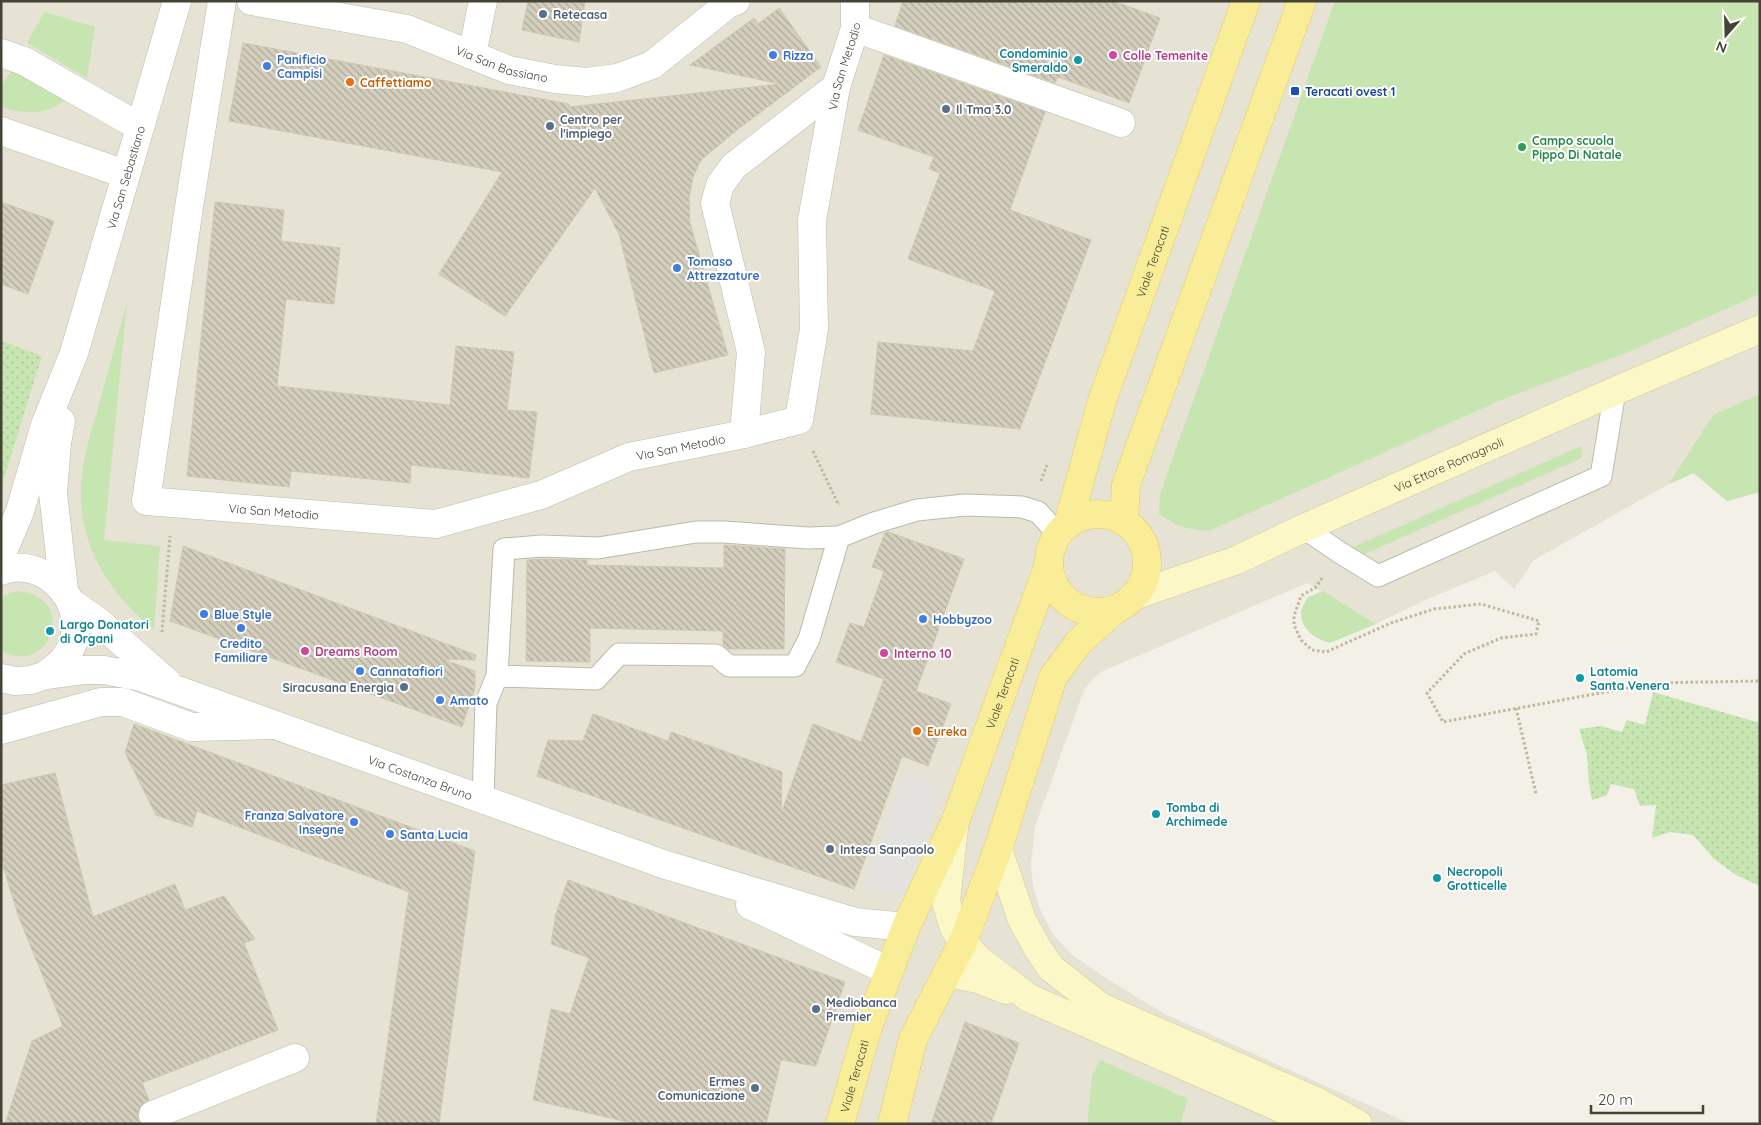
<svg xmlns="http://www.w3.org/2000/svg" width="1761" height="1125" viewBox="0 0 1761 1125" font-family="Quicksand,sans-serif">
<style>
.residential{fill:#e6e3d5}
.grass{fill:url(#grass-dots)}
.garden{fill:#c6e5b1}
.parking{fill:#e4e2de}
.building{fill:url(#building-back-hatch);stroke:#cec7b0}
.lines{fill:none;stroke-linecap:round;stroke-linejoin:round}
.service-casing{stroke:#bebaaa;stroke-width:23}
.minor-casing{stroke:#bebaaa;stroke-width:29}
.tertiary-casing{stroke:#bebaaa;stroke-width:29}
.secondary-casing{stroke:#d1ca98;stroke-width:29}
.primary-casing{stroke:#dfcd69;stroke-width:29}
.path{stroke:#bfb89b;stroke-width:3;stroke-dasharray:2.5 2.5;stroke-linecap:butt}
.service{stroke:#fff;stroke-width:21}
.minor{stroke:#fff;stroke-width:28}
.tertiary{stroke:#fff;stroke-width:28}
.secondary{stroke:#fcf7c7;stroke-width:28}
.primary{stroke:#faed98;stroke-width:28}
.service-dot{fill:#5c6f8a;stroke:#fff;stroke-width:2}
.shop-dot{fill:#3f7fe0;stroke:#fff;stroke-width:2}
.hotel-dot{fill:#d1479c;stroke:#fff;stroke-width:2}
.culture-dot{fill:#0f9aa8;stroke:#fff;stroke-width:2}
.food-dot{fill:#e8710a;stroke:#fff;stroke-width:2}
.transit-dot{fill:#1a4fb4;stroke:#fff;stroke-width:2}
.leisure-dot{fill:#2e9e5b;stroke:#fff;stroke-width:2}
.labels{text-anchor:middle;dominant-baseline:central;stroke-width:4;stroke-linejoin:round;paint-order:stroke}
.service-label{font-size:12px;font-weight:bold;fill:#4e5e75;stroke:#fff;text-anchor:start}
.culture-label{font-size:12px;font-weight:bold;fill:#0d838f;stroke:#fff;text-anchor:start}
.shop-label{font-size:12px;font-weight:bold;fill:#366cbe;stroke:#fff;text-anchor:start}
.hotel-label{font-size:12px;font-weight:bold;fill:#b23c85;stroke:#fff;text-anchor:start}
.street-label{font-size:12px;fill:#454236;stroke:#fff}
.food-label{font-size:12px;font-weight:bold;fill:#c56008;stroke:#fff;text-anchor:start}
.transit-label{font-size:12px;font-weight:bold;fill:#164399;stroke:#fff;text-anchor:start}
.leisure-label{font-size:12px;font-weight:bold;fill:#27864d;stroke:#fff;text-anchor:start}
</style>
<defs>
<pattern id="grass-dots" width="8" height="8" patternUnits="userSpaceOnUse" patternTransform="scale(1.25)"><rect width="8" height="8" fill="#c6e5b1"/><path d="M2 2h.1M6 6h.1" fill="none" stroke="#abc699" stroke-width="1.8" stroke-linecap="round"/></pattern>
<pattern id="building-back-hatch" width="6" height="6" patternUnits="userSpaceOnUse" patternTransform="scale(1.25)"><rect width="6" height="6" fill="#d4cebd"/><path d="M-1 5l2 2M0 0l6 6M5-1l2 2" fill="none" stroke="#aea99a"/></pattern>
</defs>
<rect width="100%" height="100%" fill="#f3f1e7"/>
<polygon class="residential" points="1,1 1760,1 1760,492 1727,501 1693,473 1669,484 1534,560 1514,589 1495,571 1430,598 1376,624 1307,583 1101,672 1092,680 1084,690 1035,827 1031,864 1033,885 1039,907 1052,933 1071,954 1109,980 1165,1014 1411,1124 1,1124"/>
<g class="grass">
<polygon points="1,341 42,356 1,488"/>
<polygon points="1653,692 1760,723 1760,886 1736,875 1714,859 1693,835 1670,832 1652,838 1656,805 1640,806 1634,789 1611,784 1607,795 1592,800 1589,783 1587,755 1579,729 1601,726 1622,732 1627,720 1645,725"/>
</g>
<g class="garden">
<path d="M1335,1h425v293l-134,59 -125,47 -292,131c-24,-2 -30,-4 -50,-17l1,-20z"/>
<polygon points="44,12 95,27 87,78 27,43"/>
<path d="M12,70l53,30c-18,16 -42,14 -64,7v-21z"/>
<path d="M127,302l-23,238 56,6 -6,83c-48,-37 -80,-92 -72,-154 3,-25 11,-50 18,-74 9,-33 18,-66 27,-99z"/>
<polygon points="1760,394 1760,492 1727,501 1694,473 1669,484 1713,415"/>
<polygon points="1581,446 1582,458 1362,555 1351,548"/>
<path d="M16,591c66,5 32,89 -15,59v-53z"/>
<path d="M1323,591l53,33 -46,19c-14,-4 -29,-13 -29,-30 0,-5 4,-11 7,-16z"/>
<polygon points="1100,1060 1188,1099 1180,1124 1087,1124 1092,1077"/>
</g>
<polygon class="parking" points="904,773 942,788 903,897 899,893 877,892 863,887"/>
<g class="building">
<polygon points="528,1 585,1 579,42 522,30"/>
<polygon points="903,1 1113,1 1160,18 1129,103 1058,77 1055,83 895,26"/>
<polygon points="779,8 821,67 737,130 701,160 693,177 689,199 690,223 728,355 654,373 619,234 595,188 505,316 439,274 502,172 229,121 243,43 569,104 569,107 780,84 690,65 754,18 758,24"/>
<polygon points="884,55 1045,112 1010,210 1091,240 1020,429 871,414 878,342 973,351 995,291 908,259 940,173 929,169 934,157 858,130"/>
<polygon points="1,202 54,221 28,294 1,284"/>
<polygon points="215,202 284,210 281,241 340,248 334,304 286,299 277,386 450,405 456,346 514,352 507,410 537,412 529,478 411,465 410,483 291,471 289,487 187,476"/>
<polygon points="888,532 964,559 916,691 951,704 928,766 902,756 854,889 537,776 548,740 583,741 593,714 668,741 671,732 782,772 781,814 813,724 861,742 884,679 836,662 850,623 864,627 884,571 872,567 885,533"/>
<polygon points="724,545 785,549 784,649 728,649 723,645 723,631 590,628 590,662 526,661 527,560 542,559 587,560 587,565 724,568"/>
<polygon points="183,546 476,655 475,660 442,659 475,671 475,688 462,727 170,621"/>
<polygon points="134,724 475,851 439,1124 376,1124 409,892 197,811 192,827 156,815 125,753"/>
<polygon points="55,773 93,917 175,884 185,910 224,896 255,939 244,943 278,1030 142,1083 149,1100 141,1105 138,1112 138,1120 141,1124 5,1124 32,1041 63,1026 18,915 1,859 1,785"/>
<polygon points="568,880 845,982 816,1066 781,1060 766,1124 636,1124 533,1100 551,1009 570,1014 589,958 551,944 556,913"/>
<polygon points="965,1022 1019,1043 991,1124 931,1124"/>
</g>
<g class="lines">
<defs>
<g id="service">
<polyline points="1304,528 1339,552 1378,576 1601,476 1615,391"/>
<polyline points="839,537 874,523 917,510 965,505 1022,507 1038,512 1058,534"/>
<polyline points="483,800 486,703 497,676 504,549 542,546 598,548 696,532 724,532 808,538 839,537 809,639 795,666 729,666 716,655 619,654 596,679 497,676"/>
</g>
<g id="minor">
<path id="s1" d="M222,1l-33,206 -43,294 290,23 105,-29 88,-38 115,-23 55,-14 15,-91 -2,-109 24,-133 19,-59v-27"/>
<path id="s2" d="M251,1l156,28 102,41 46,9 32,3 30,-4 35,-13 76,-61 8,-3"/>
<polyline points="855,28 1121,123"/>
<polyline points="1,53 24,61 140,127"/>
<polyline points="472,55 483,1"/>
<polyline points="1,131 125,174"/>
<polyline points="744,434 751,352 715,203 720,185 734,166 836,87"/>
<polyline points="1,730 101,702 123,702 191,727 274,725"/>
<polyline points="153,1115 295,1058"/>
</g>
<g id="tertiary">
<polyline points="61,421 57,443 53,493 64,590"/>
<path id="s3" d="M1,556l19,-45 25,-86 29,-72 103,-352"/>
<path d="M1,571c47,-18 94,40 67,82 -5,9 -13,15 -22,22"/>
<polyline points="72,603 99,622 167,682"/>
<path id="s4" d="M1,678l14,3 16,-1 15,-5 38,-5h20l37,7 522,187 192,58 51,5"/>
<polyline points="750,905 889,971"/>
</g>
<g id="secondary">
<path id="s5" d="M1136,595l101,-35 67,-32 311,-137 145,-62"/>
<polyline points="954,828 946,902 954,928 963,942 979,960 1029,998 1317,1124"/>
<polyline points="998,849 1022,920 1038,949 1051,968 1101,1007 1318,1102 1358,1124"/>
<polyline points="947,973 978,979 1006,990"/>
</g>
<g id="primary">
<circle cx="1098" cy="563" r="49"/>
<polyline points="1124,521 1126,485 1302,1"/>
<path id="s6" d="M1068,524l34,-123 144,-400"/>
<path id="s7" d="M840,1124l28,-97 38,-100 49,-105 94,-258"/>
<polyline points="892,1124 913,1039 963,942 998,849 1053,677 1079,642 1115,610"/>
</g>
</defs>
<use href="#service" class="service-casing"/>
<use href="#minor" class="minor-casing"/>
<use href="#tertiary" class="tertiary-casing"/>
<use href="#secondary" class="secondary-casing"/>
<use href="#primary" class="primary-casing"/>
<g class="path">
<polyline points="813,451 838,504 840,504"/>
<polyline points="1041,481 1047,465"/>
<polyline points="1322,578 1316,587 1301,596 1294,616 1294,625 1301,640 1312,650 1326,652 1391,623 1434,609 1481,604 1539,621 1536,634 1501,638 1464,654 1427,693 1443,722 1654,683 1760,681"/>
<polyline points="162,632 170,536"/>
<polyline points="1516,708 1536,794"/>
</g>
<use href="#service" class="service"/>
<use href="#minor" class="minor"/>
<use href="#tertiary" class="tertiary"/>
<use href="#secondary" class="secondary"/>
<use href="#primary" class="primary"/>
</g>
<g class="service-dot">
<circle cx="543" cy="14" r="5"/>
<circle cx="946" cy="109" r="5"/>
<circle cx="550" cy="126" r="5"/>
<circle cx="404" cy="687" r="5"/>
<circle cx="830" cy="849" r="5"/>
<circle cx="816" cy="1009" r="5"/>
<circle cx="755" cy="1088" r="5"/>
</g>
<g class="shop-dot">
<circle cx="773" cy="55" r="5"/>
<circle cx="267" cy="66" r="5"/>
<circle cx="677" cy="268" r="5"/>
<circle cx="204" cy="614" r="5"/>
<circle cx="923" cy="619" r="5"/>
<circle cx="241" cy="628" r="5"/>
<circle cx="360" cy="671" r="5"/>
<circle cx="440" cy="700" r="5"/>
<circle cx="354" cy="822" r="5"/>
<circle cx="390" cy="834" r="5"/>
</g>
<g class="hotel-dot">
<circle cx="1113" cy="55" r="5"/>
<circle cx="305" cy="651" r="5"/>
<circle cx="884" cy="653" r="5"/>
</g>
<g class="culture-dot">
<circle cx="1078" cy="60" r="5"/>
<circle cx="50" cy="631" r="5"/>
<circle cx="1580" cy="678" r="5"/>
<circle cx="1156" cy="814" r="5"/>
<circle cx="1437" cy="878" r="5"/>
</g>
<g class="food-dot">
<circle cx="350" cy="82" r="5"/>
<circle cx="917" cy="731" r="5"/>
</g>
<rect class="transit-dot" x="1290" y="86" width="10" height="10" rx="2.5"/>
<circle class="leisure-dot" cx="1522" cy="147" r="5"/>
<g class="labels">
<g class="service-label">
<text x="553" y="14">Retecasa</text>
<text x="956" y="109">Il Tma 3.0</text>
<text x="560" y="119">Centro per<tspan x="560" dy="14">l'impiego</tspan></text>
<text x="394" y="687" text-anchor="end">Siracusana Energia</text>
<text x="840" y="849">Intesa Sanpaolo</text>
<text x="826" y="1002">Mediobanca<tspan x="826" dy="14">Premier</tspan></text>
<text x="745" y="1081" text-anchor="end">Ermes<tspan x="745" dy="14">Comunicazione</tspan></text>
</g>
<g class="culture-label">
<text x="1068" y="53" text-anchor="end">Condominio<tspan x="1068" dy="14">Smeraldo</tspan></text>
<text x="60" y="624">Largo Donatori<tspan x="60" dy="14">di Organi</tspan></text>
<text x="1590" y="671">Latomia<tspan x="1590" dy="14">Santa Venera</tspan></text>
<text x="1166" y="807">Tomba di<tspan x="1166" dy="14">Archimede</tspan></text>
<text x="1447" y="871">Necropoli<tspan x="1447" dy="14">Grotticelle</tspan></text>
</g>
<g class="shop-label">
<text x="783" y="55">Rizza</text>
<text x="277" y="59">Panificio<tspan x="277" dy="14">Campisi</tspan></text>
<text x="687" y="261">Tomaso<tspan x="687" dy="14">Attrezzature</tspan></text>
<text x="214" y="614">Blue Style</text>
<text x="933" y="619">Hobbyzoo</text>
<text x="241" y="643" text-anchor="middle">Credito<tspan x="241" dy="14">Familiare</tspan></text>
<text x="370" y="671">Cannatafiori</text>
<text x="450" y="700">Amato</text>
<text x="344" y="815" text-anchor="end">Franza Salvatore<tspan x="344" dy="14">Insegne</tspan></text>
<text x="400" y="834">Santa Lucia</text>
</g>
<g class="hotel-label">
<text x="1123" y="55">Colle Temenite</text>
<text x="315" y="651">Dreams Room</text>
<text x="894" y="653">Interno 10</text>
</g>
<g class="street-label">
<text stroke="none"><textPath href="#s2" startOffset="260">Via San Bassiano</textPath></text>
<text stroke="none"><textPath href="#s1" startOffset="1534">Via San Metodio</textPath></text>
<text stroke="none"><textPath href="#s3" startOffset="399">Via San Sebastiano</textPath></text>
<text stroke="none"><textPath href="#s6" startOffset="276">Viale Teracati</textPath></text>
<text stroke="none"><textPath href="#s1" startOffset="1054">Via San Metodio</textPath></text>
<text stroke="none"><textPath href="#s5" startOffset="339">Via Ettore Romagnoli</textPath></text>
<text stroke="none"><textPath href="#s1" startOffset="634">Via San Metodio</textPath></text>
<text stroke="none"><textPath href="#s7" startOffset="461">Viale Teracati</textPath></text>
<text stroke="none"><textPath href="#s4" startOffset="439">Via Costanza Bruno</textPath></text>
<text stroke="none"><textPath href="#s7" startOffset="50">Viale Teracati</textPath></text>
</g>
<g class="food-label">
<text x="360" y="82">Caffettiamo</text>
<text x="927" y="731">Eureka</text>
</g>
<g class="transit-label">
<text x="1305" y="91">Teracati ovest 1</text>
</g>
<g class="leisure-label">
<text x="1532" y="140">Campo scuola<tspan x="1532" dy="14">Pippo Di Natale</tspan></text>
</g>
</g>
<rect width="1761" height="1125" fill="none" stroke="#454236" stroke-width="5"/>
<g transform="translate(1726 35) rotate(200)" stroke="#ffffff" stroke-width="4" paint-order="stroke">
<path d="M0-4L9 19L0 12L-9 19Z" fill="#454236"/>
<text y="-8" font-size="14" font-weight="bold" text-anchor="middle" fill="#454236">N</text>
</g>
<path d="M1591 1105v8h112v-8" fill="none" stroke="#454236" stroke-width="2.5"/>
<text x="1598" y="1105" font-size="15" fill="#454236" stroke="#ffffff" stroke-width="4" paint-order="stroke">20 m</text>
</svg>
